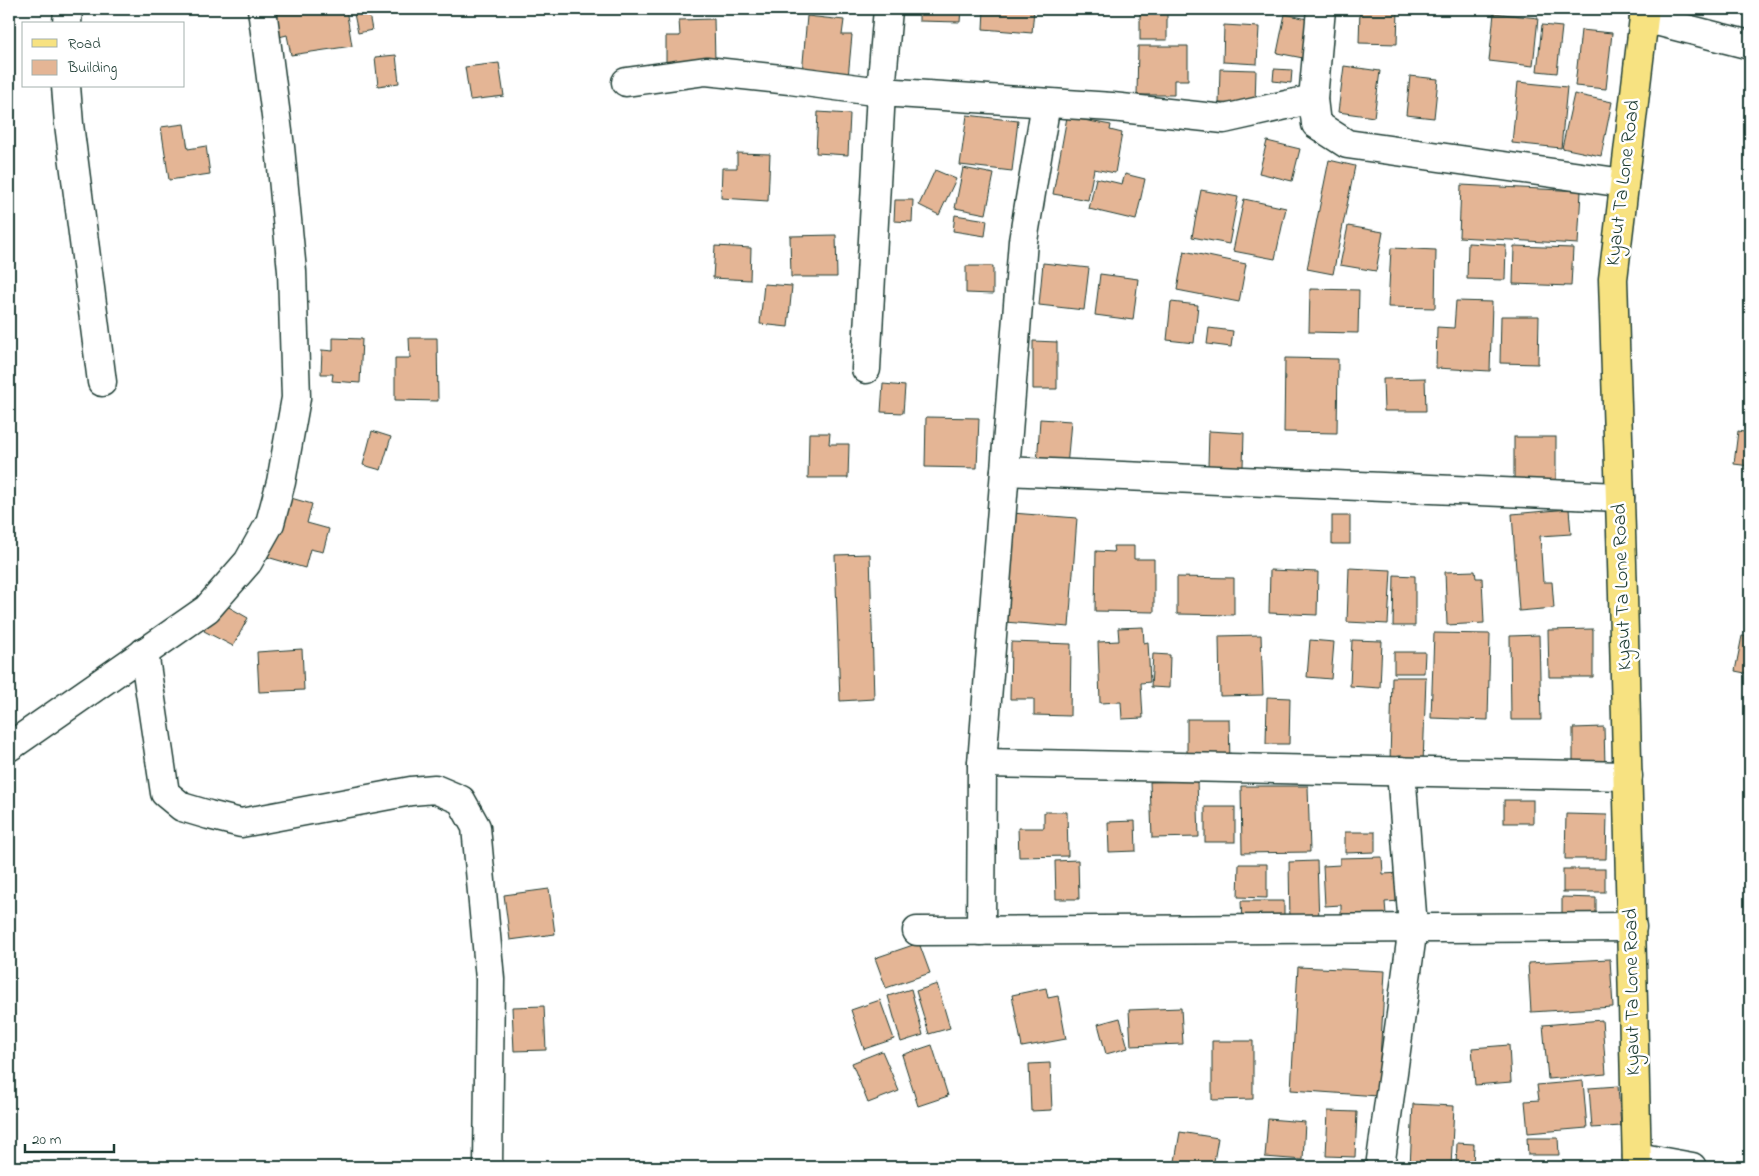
<svg xmlns="http://www.w3.org/2000/svg" width="1759" height="1176" viewBox="0 0 1759 1176" font-family="'Indie Flower',sans-serif">
<style>
.building{fill:#e4b595;stroke:#1f3d34}
.lines{fill:none;stroke-linecap:round;stroke-linejoin:round}
.minor-casing{stroke:#1f3d34;stroke-width:31}
.major-casing{stroke:#1f3d34;stroke-width:31}
.minor{stroke:#fff;stroke-width:28}
.major{stroke:#f7e281;stroke-width:28}
.labels{text-anchor:middle;dominant-baseline:central;stroke-width:5;stroke-linejoin:round;paint-order:stroke}
.street-label{font-size:20px;fill:#1f3d34;stroke:#fff}
</style>
<rect width="100%" height="100%" fill="#fff"/>
<filter id="ink" filterUnits="userSpaceOnUse"><feTurbulence type="fractalNoise" baseFrequency=".02" numOctaves="2"/><feDisplacementMap in="SourceGraphic" scale="10" xChannelSelector="R" yChannelSelector="G"/><feConvolveMatrix kernelMatrix="1 2 1 2 8 2 1 2 1" color-interpolation-filters="sRGB"/></filter>
<g filter="url(#ink)">
<g class="building">
<polygon points="274,9 346,9 352,46 291,55 287,35 279,37"/>
<polygon points="353,9 368,9 372,30 358,33"/>
<polygon points="919,9 961,9 960,22 919,21"/>
<polygon points="984,9 1034,9 1032,33 983,29"/>
<rect x="1140" y="9" width="27" height="31"/>
<polygon points="1360,9 1398,9 1397,44 1359,43"/>
<polygon points="1494,13 1538,18 1533,66 1489,61"/>
<polygon points="1285,14 1312,20 1303,58 1277,53"/>
<polygon points="807,16 844,20 842,35 852,35 848,78 802,74"/>
<polygon points="714,19 715,61 666,63 666,36 680,36 679,20"/>
<polygon points="1224,25 1259,27 1257,64 1223,62"/>
<polygon points="1542,25 1562,27 1557,73 1537,71"/>
<polygon points="1581,30 1612,33 1606,89 1575,86"/>
<polygon points="1138,46 1188,46 1188,80 1174,80 1174,95 1137,95"/>
<polygon points="396,55 399,83 378,86 375,57"/>
<polygon points="499,63 504,96 470,100 465,67"/>
<polygon points="1344,66 1380,71 1374,117 1338,112"/>
<polygon points="1220,69 1256,70 1255,104 1219,103"/>
<polygon points="1274,69 1292,70 1291,83 1273,81"/>
<polygon points="1410,76 1438,79 1434,118 1406,115"/>
<polygon points="1518,82 1567,87 1561,148 1512,143"/>
<polygon points="1574,94 1612,102 1601,156 1562,148"/>
<polygon points="818,112 850,114 848,155 816,153"/>
<polygon points="967,115 1018,121 1012,171 960,165"/>
<polygon points="1067,117 1111,125 1110,130 1122,133 1115,173 1094,169 1088,200 1053,194"/>
<polygon points="184,124 188,149 206,146 210,174 169,180 161,127"/>
<polygon points="1267,141 1300,149 1292,181 1259,173"/>
<polygon points="737,153 770,154 768,201 721,198 722,168 737,168"/>
<polygon points="1329,160 1355,166 1333,274 1307,269"/>
<polygon points="963,168 994,174 986,214 955,208"/>
<polygon points="935,170 956,179 939,215 919,205"/>
<polygon points="1125,174 1145,179 1136,220 1089,209 1096,178 1122,184"/>
<polygon points="1461,185 1581,191 1578,244 1459,237"/>
<polygon points="1201,190 1238,197 1229,244 1192,237"/>
<polygon points="1244,199 1286,208 1275,259 1233,251"/>
<polygon points="895,200 913,200 912,222 894,221"/>
<polygon points="955,215 987,220 985,236 953,231"/>
<polygon points="1348,226 1383,232 1376,271 1340,265"/>
<polygon points="836,235 837,277 791,277 790,236"/>
<polygon points="1468,243 1506,245 1505,280 1467,279"/>
<polygon points="715,246 751,248 750,280 713,278"/>
<polygon points="1514,246 1573,248 1571,286 1513,284"/>
<polygon points="1391,248 1436,250 1435,308 1388,307"/>
<polygon points="1184,251 1246,264 1239,302 1177,290"/>
<polygon points="1043,263 1089,268 1084,310 1039,305"/>
<polygon points="966,266 993,266 993,294 966,293"/>
<polygon points="1100,274 1138,279 1133,320 1095,315"/>
<polygon points="764,284 792,286 788,327 760,324"/>
<polygon points="1310,289 1359,290 1358,333 1309,332"/>
<polygon points="1456,301 1492,302 1490,371 1436,368 1437,327 1454,328"/>
<polygon points="1171,302 1198,305 1194,343 1167,340"/>
<polygon points="1501,316 1539,316 1538,364 1500,363"/>
<polygon points="1209,328 1233,331 1231,347 1207,344"/>
<polygon points="333,338 362,339 360,383 332,381 333,374 321,374 322,350 333,351"/>
<polygon points="409,338 437,338 438,401 395,400 395,358 410,358"/>
<polygon points="1033,341 1057,342 1057,389 1033,389"/>
<polygon points="1285,358 1338,359 1337,433 1284,432"/>
<polygon points="1425,378 1426,411 1384,411 1383,379"/>
<polygon points="883,384 905,386 903,413 881,412"/>
<polygon points="926,417 979,418 977,468 925,467"/>
<polygon points="1040,419 1071,421 1067,467 1037,464"/>
<polygon points="372,431 391,437 381,470 363,465"/>
<polygon points="1209,431 1244,433 1243,467 1208,466"/>
<polygon points="1738,431 1750,433 1750,466 1734,464"/>
<polygon points="809,433 830,433 829,444 849,444 848,478 808,478"/>
<rect x="1514" y="437" width="42" height="46"/>
<polygon points="284,496 312,504 307,523 329,529 323,552 310,549 305,568 267,557"/>
<polygon points="1569,509 1571,534 1540,536 1543,582 1552,582 1554,608 1519,611 1512,514"/>
<polygon points="1012,513 1077,518 1069,627 1004,622"/>
<rect x="1332" y="516" width="18" height="28"/>
<polygon points="1113,546 1134,546 1134,559 1154,559 1154,612 1095,611 1096,551 1114,552"/>
<polygon points="870,554 874,699 840,701 835,555"/>
<polygon points="1349,568 1391,570 1388,624 1347,622"/>
<polygon points="1270,570 1318,572 1317,615 1269,613"/>
<polygon points="1475,571 1476,578 1482,578 1484,623 1447,625 1445,572"/>
<polygon points="1394,575 1415,576 1415,626 1393,626"/>
<polygon points="1177,577 1234,578 1234,615 1177,614"/>
<polygon points="220,602 248,618 233,646 204,631"/>
<polygon points="1143,627 1144,643 1148,642 1150,682 1141,683 1143,718 1122,719 1121,702 1100,703 1098,642 1119,641 1118,628"/>
<polygon points="1593,629 1593,677 1549,677 1548,630"/>
<polygon points="1434,633 1490,634 1488,720 1431,718"/>
<polygon points="1261,635 1263,695 1220,696 1219,636"/>
<polygon points="1539,635 1541,720 1511,720 1510,636"/>
<polygon points="1742,636 1750,637 1750,674 1735,671"/>
<polygon points="1310,640 1334,642 1331,679 1307,677"/>
<polygon points="1352,640 1382,641 1380,688 1350,686"/>
<polygon points="1011,642 1071,644 1070,716 1034,715 1034,699 1010,699"/>
<polygon points="302,649 304,690 259,692 257,652"/>
<polygon points="1394,652 1425,652 1424,673 1394,673"/>
<polygon points="1153,654 1170,655 1169,688 1151,687"/>
<polygon points="1392,677 1426,677 1423,764 1390,763"/>
<polygon points="1267,697 1290,698 1289,744 1266,744"/>
<polygon points="1187,719 1229,719 1230,762 1187,762"/>
<polygon points="1604,727 1605,766 1573,766 1573,728"/>
<polygon points="1197,781 1199,837 1152,838 1150,782"/>
<polygon points="1241,786 1308,786 1310,852 1242,853"/>
<rect x="1504" y="800" width="29" height="23"/>
<rect x="1205" y="807" width="30" height="35"/>
<polygon points="1044,812 1067,812 1068,856 1019,857 1018,828 1044,828"/>
<polygon points="1566,814 1607,815 1606,859 1565,859"/>
<polygon points="1135,821 1136,851 1109,852 1108,822"/>
<polygon points="1345,832 1375,832 1375,852 1345,853"/>
<polygon points="1382,857 1383,874 1400,873 1401,901 1385,902 1386,914 1341,916 1341,905 1325,906 1323,866 1340,865 1340,858"/>
<polygon points="1078,860 1079,899 1056,899 1055,861"/>
<polygon points="1317,861 1319,922 1290,922 1289,862"/>
<polygon points="1239,864 1267,864 1267,898 1238,897"/>
<rect x="1563" y="869" width="42" height="23"/>
<polygon points="549,889 555,934 510,940 504,895"/>
<polygon points="1562,897 1596,898 1596,920 1562,920"/>
<polygon points="1241,901 1284,901 1284,922 1242,923"/>
<polygon points="919,943 930,973 886,988 875,958"/>
<polygon points="1610,959 1613,1007 1531,1012 1528,963"/>
<polygon points="1298,967 1385,971 1378,1096 1291,1090"/>
<polygon points="937,984 950,1028 929,1034 916,991"/>
<polygon points="1046,988 1048,998 1058,996 1066,1039 1022,1047 1012,995"/>
<polygon points="911,989 923,1035 901,1042 888,996"/>
<polygon points="880,1000 894,1039 864,1049 851,1010"/>
<polygon points="544,1006 546,1050 514,1051 512,1007"/>
<polygon points="1181,1008 1183,1044 1131,1046 1129,1010"/>
<polygon points="1120,1018 1128,1048 1106,1054 1098,1024"/>
<polygon points="1602,1020 1606,1074 1548,1079 1543,1025"/>
<polygon points="1212,1041 1253,1041 1253,1099 1212,1100"/>
<polygon points="932,1045 948,1096 918,1106 902,1055"/>
<polygon points="1509,1045 1511,1082 1475,1085 1472,1048"/>
<polygon points="882,1051 899,1091 868,1103 852,1063"/>
<polygon points="1050,1063 1052,1110 1031,1111 1029,1064"/>
<polygon points="1583,1081 1587,1128 1528,1133 1525,1101 1539,1100 1537,1085"/>
<polygon points="1618,1086 1621,1126 1592,1128 1589,1088"/>
<polygon points="1413,1104 1454,1106 1451,1167 1410,1167"/>
<polygon points="1328,1111 1357,1112 1355,1157 1326,1156"/>
<polygon points="1268,1119 1305,1122 1303,1160 1265,1157"/>
<polygon points="1180,1132 1218,1138 1213,1167 1174,1167"/>
<polygon points="1527,1138 1558,1138 1559,1155 1528,1155"/>
<polygon points="1457,1143 1474,1144 1473,1167 1456,1166"/>
<polygon points="1500,1160 1501,1167 1480,1167 1479,1162"/>
</g>
<g class="lines">
<defs>
<g id="minor">
<polyline points="1321,9 1313,99 1316,124 1347,144 1624,183"/>
<polyline points="1644,18 1750,45"/>
<polyline points="67,24 68,9"/>
<polyline points="626,82 706,71 790,80 881,92 1112,107 1224,119 1313,99"/>
<polyline points="66,86 69,124 102,382"/>
<polyline points="866,369 881,92 888,9"/>
<polyline points="1005,471 1620,497"/>
<polyline points="144,652 165,793 182,807 209,815 241,823 411,791 435,789 461,800 476,827 490,979 488,1167"/>
<polyline points="9,747 207,609 248,562 270,523 281,482 296,398 292,271 280,147 262,9"/>
<polyline points="982,763 1628,776"/>
<polyline points="917,931 1632,927"/>
<polyline points="981,931 982,763 1023,241 1046,103"/>
<polyline points="1637,1157 1692,1167"/>
<polyline points="1380,1167 1413,927 1401,771"/>
</g>
<polyline id="major" points="1637,1167 1623,595 1613,279 1645,9"/>
</defs>
<use href="#minor" class="minor-casing"/>
<use href="#major" class="major-casing"/>
<use href="#minor" class="minor"/>
<use href="#major" class="major"/>
</g>
</g>
<g class="labels">
<g class="street-label">
<text transform="translate(1624 183) rotate(-83)">Kyaut Ta Lone Road</text>
<text transform="translate(1623 587) rotate(-92)">Kyaut Ta Lone Road</text>
<text transform="translate(1633 992) rotate(-91)">Kyaut Ta Lone Road</text>
</g>
</g>
<rect width="1759" height="1176" fill="none" stroke="#fff" stroke-width="30"/>
<rect x="15" y="15" width="1729" height="1146" fill="none" stroke="#1f3d34" stroke-width="2" filter="url(#ink)"/>
<rect x="22" y="22" width="162" height="65" fill="#ffffff" stroke="#a5b1ae"/>
<rect x="32" y="39" width="25" height="8" fill="#f7e281" stroke="#a5b1ae"/>
<text x="68" y="48" font-size="15" fill="#1f3d34">Road</text>
<rect x="32" y="60" width="25" height="15" fill="#e4b595" stroke="#a5b1ae"/>
<text x="68" y="72" font-size="15" fill="#1f3d34">Building</text>
<path d="M25 1144v8h89v-8" fill="none" stroke="#1f3d34" stroke-width="2.5"/>
<text x="32" y="1144" font-size="15" fill="#1f3d34" stroke="#ffffff" stroke-width="4" paint-order="stroke">20 m</text>
</svg>
